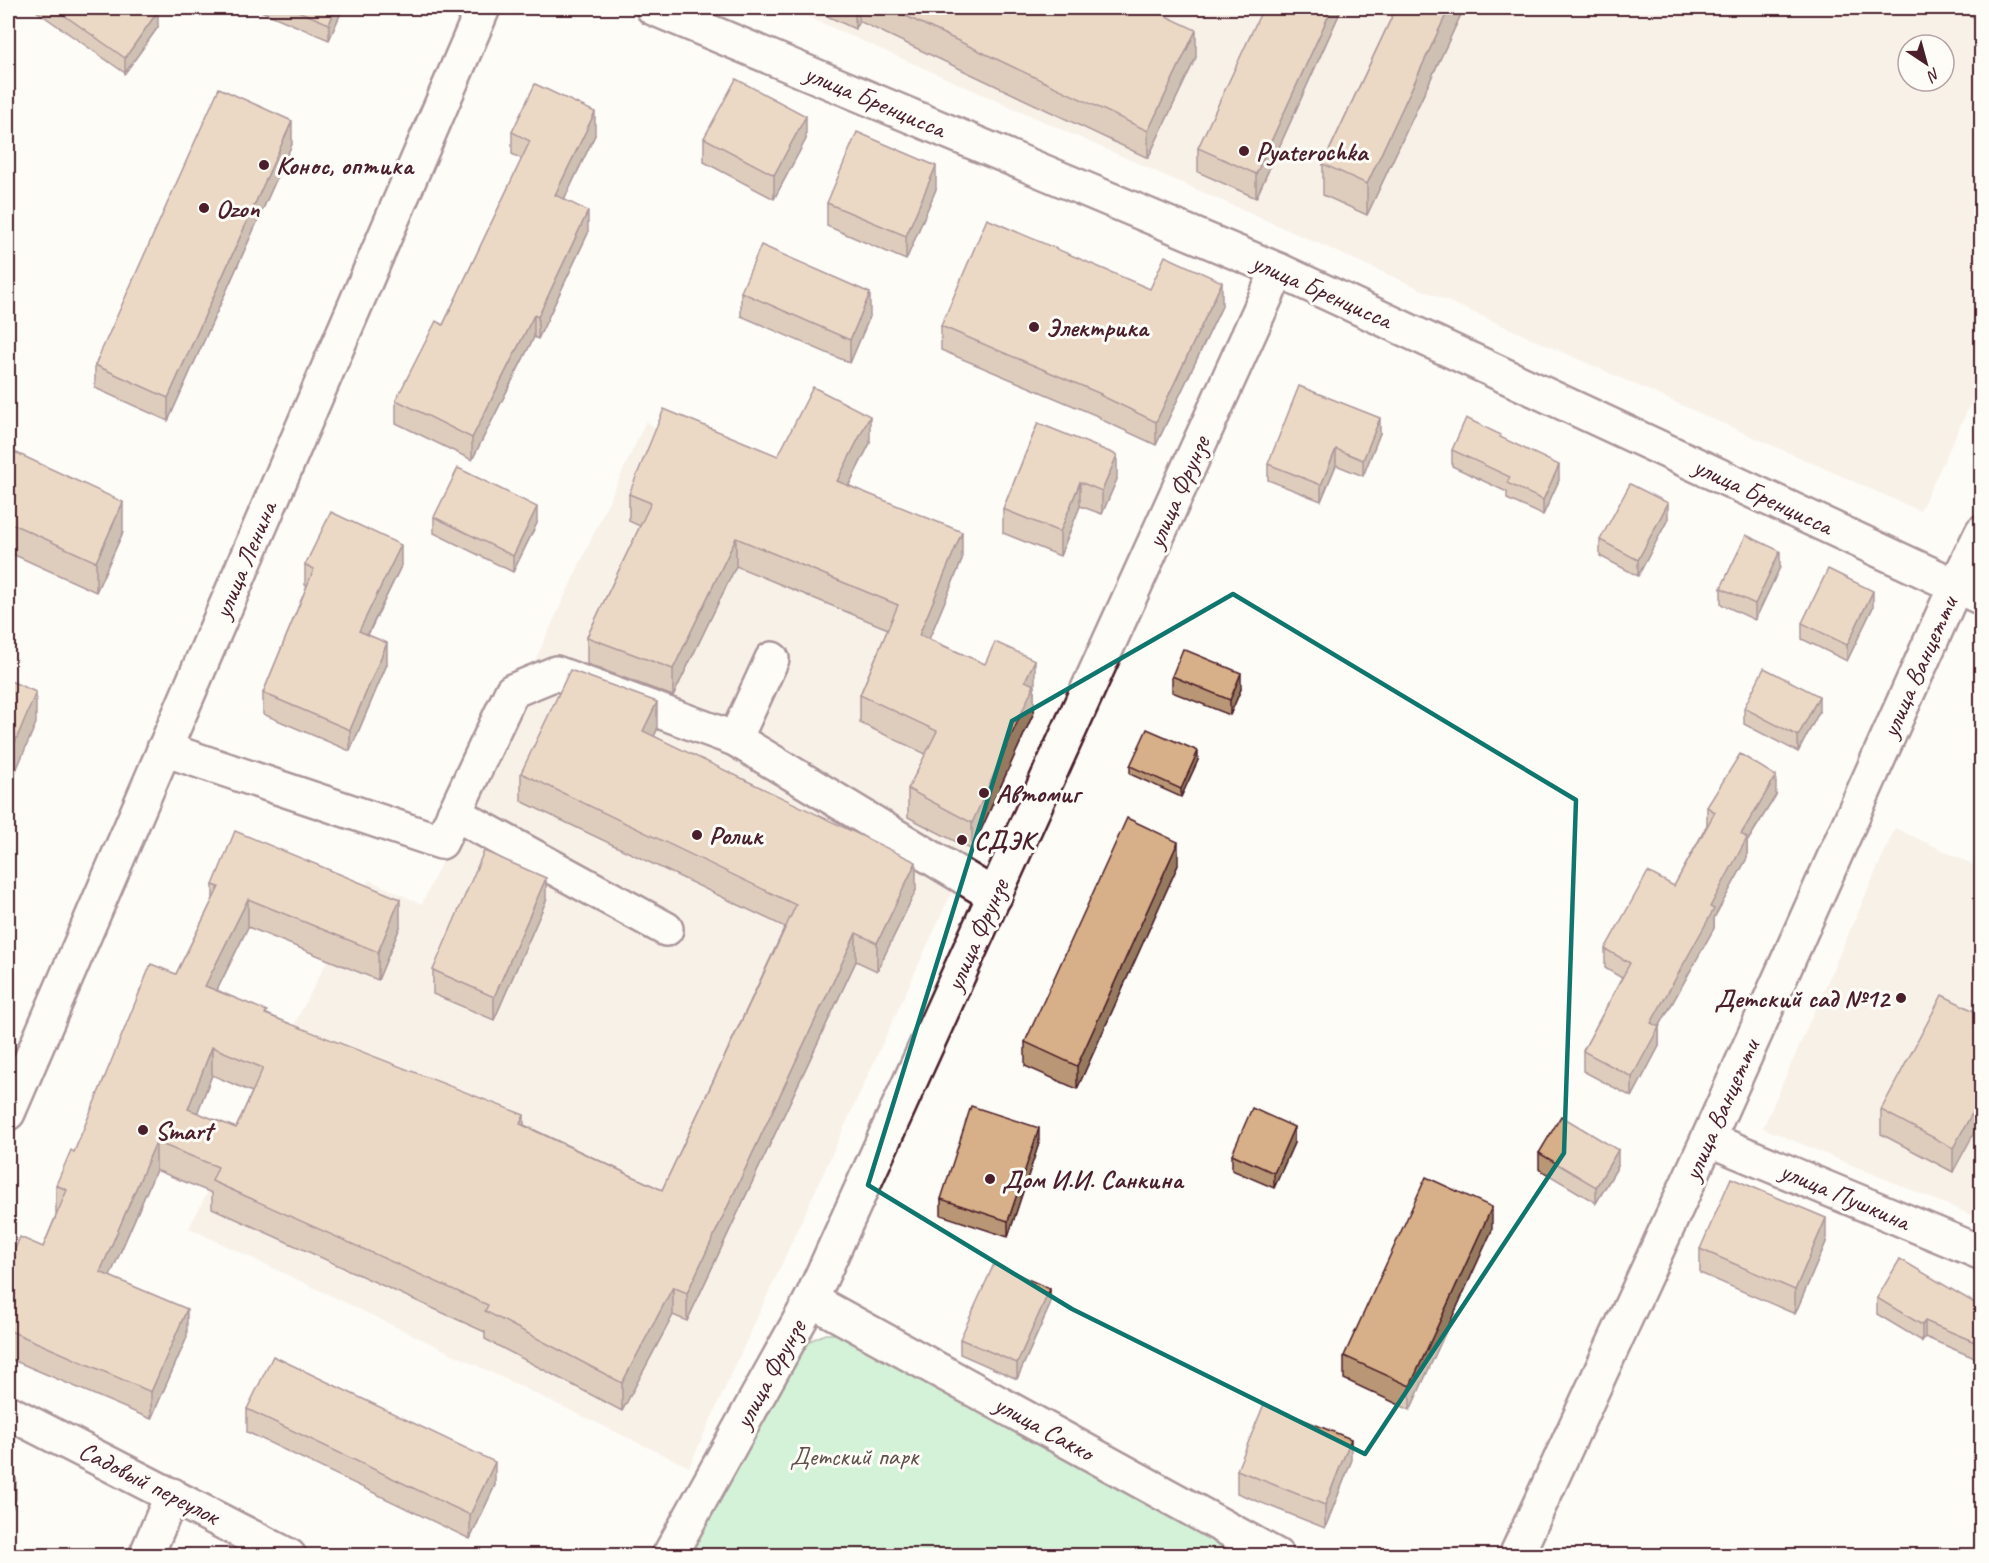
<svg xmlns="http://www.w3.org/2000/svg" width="1989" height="1563" viewBox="0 0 1989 1563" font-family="Caveat,sans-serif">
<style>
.built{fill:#f2e5d6;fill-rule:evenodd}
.green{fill:#a1e6b2;stroke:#76826e;stroke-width:1.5}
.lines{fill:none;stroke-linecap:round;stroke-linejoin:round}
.minor-casing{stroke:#4a1f2b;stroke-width:38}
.major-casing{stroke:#4a1f2b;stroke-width:38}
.minor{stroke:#fdfcf7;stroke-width:33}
.major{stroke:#fdfcf7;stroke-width:33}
.wall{fill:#b99675;stroke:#4a1f2b;stroke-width:1.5;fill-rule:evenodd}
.shaded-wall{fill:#967a5f;stroke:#4a1f2b;stroke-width:1.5}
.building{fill:#d7af88;stroke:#4a1f2b;stroke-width:1.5;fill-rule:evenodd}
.marked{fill:none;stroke:#0f766e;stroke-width:4.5;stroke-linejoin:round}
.poi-dot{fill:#4a1f2b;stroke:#fdfcf7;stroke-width:2}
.labels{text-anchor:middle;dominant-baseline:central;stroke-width:6;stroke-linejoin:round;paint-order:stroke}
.street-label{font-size:26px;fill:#4a1f2b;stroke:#fdfcf7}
.poi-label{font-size:26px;font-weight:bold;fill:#4a1f2b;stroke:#fdfcf7;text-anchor:start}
.park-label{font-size:26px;fill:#60514d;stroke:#fdfcf7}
</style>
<rect width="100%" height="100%" fill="#fdfcf7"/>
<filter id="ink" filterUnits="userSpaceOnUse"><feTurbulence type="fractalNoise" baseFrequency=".0167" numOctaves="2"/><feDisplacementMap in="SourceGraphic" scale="12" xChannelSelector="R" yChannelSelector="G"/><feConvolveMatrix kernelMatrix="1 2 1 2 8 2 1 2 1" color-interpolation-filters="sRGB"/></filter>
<g filter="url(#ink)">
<g class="built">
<path d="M788,8h1193v374l-61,129zM1908,45h36v36h-36z"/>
<polygon points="646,421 926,644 1034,712 689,1467 189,1228 369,880 422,904"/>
<polygon points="1895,828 1981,868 1981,1219 1763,1128"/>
</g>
<polygon class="green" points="825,1334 836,1334 1227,1544 1236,1555 686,1556 800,1351 812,1340"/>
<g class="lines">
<defs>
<g id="minor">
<polyline points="653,8 1278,270 1982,598"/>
<polyline points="772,659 735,739 995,896"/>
<polyline points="164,749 441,842 512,691 556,673 735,739"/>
<polyline points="454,813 666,929"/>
<polyline points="1708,1139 1982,1253"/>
<polyline points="811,1300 1277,1556"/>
<polyline points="8,1412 289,1556"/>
<polyline points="146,1556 172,1495"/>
<polyline points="669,1556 811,1300 1278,270"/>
<polyline points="1516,1556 1708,1139 1956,585 1982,532"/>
</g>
<polyline id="major" points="8,1113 483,8"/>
</defs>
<use href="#minor" class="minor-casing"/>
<use href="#major" class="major-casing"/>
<use href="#minor" class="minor"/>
<use href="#major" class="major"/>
</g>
<g class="wall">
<polygon points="32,8 153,8 158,27 125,73"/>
<polygon points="254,8 343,8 329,40"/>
<polygon points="810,8 1149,8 1196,57 1148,158 859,21 855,29"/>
<polygon points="1342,8 1256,198 1198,172 1198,148"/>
<polygon points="1396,8 1464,8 1367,215 1323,195 1323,164"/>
<polygon points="1954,8 1982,8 1982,21"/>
<polygon points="512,132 595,135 564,200 588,233 538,339 534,337 472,460 396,423 396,400 443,325 522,159 512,154"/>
<polygon points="704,138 806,139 774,199 704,162"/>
<polygon points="292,144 168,421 95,388 95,365"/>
<polygon points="936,189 906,260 827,226 827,203"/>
<polygon points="1150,289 1222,306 1156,445 1100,419 1100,417 941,350 941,326"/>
<polygon points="741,292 870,316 850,363 741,316"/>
<polygon points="1038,423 1117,479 1102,514 1080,506 1060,556 1003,533 1003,509"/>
<polygon points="1380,433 1363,476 1336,465 1321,501 1268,480 1268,464"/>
<polygon points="1501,438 1559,480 1543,515 1507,499 1507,492 1452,466 1452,450"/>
<polygon points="870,443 849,485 962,560 929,639 1035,687 1034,690 1034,712 972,850 908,817 908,789 926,754 860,723 860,695 888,629 736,566 673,696 587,664 587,637 640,526 629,521 629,494 778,456"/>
<polygon points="8,449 123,532 96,592 8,552"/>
<polygon points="434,517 537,523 513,572 434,533"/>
<polygon points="1668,519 1638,576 1600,556 1600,540"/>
<polygon points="305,565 401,566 368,635 387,664 350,751 263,714 263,693 307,586 305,585"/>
<polygon points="1780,567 1755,620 1721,604 1721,588"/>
<polygon points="1873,607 1847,661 1802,639 1802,623"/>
<polygon points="1172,676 1241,689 1230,715 1172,692"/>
<polygon points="1744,708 1819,712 1798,752 1744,724"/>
<path d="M657,730l-3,6 262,154 -39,81 -21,-10 -169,360 -14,-6 -51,96 -137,-72v-7l-273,-124v-15l-56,-23 -46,106 77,61 -36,82 -143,-61v-92l35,-19 14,-34h-1v-28l120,-211 37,-75v-14l187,42 -22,53 -130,-53 -31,63 50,24 257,111 138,65 123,-263 -264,-126v-28zM212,1075l40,17 -16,36 -39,-15z"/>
<polygon points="1198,760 1181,797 1130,774 1130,766"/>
<polygon points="1776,795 1747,842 1747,858 1714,918 1714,928 1659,1027 1659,1046 1632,1097 1583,1071 1583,1051 1622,978 1605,968 1605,949 1674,886 1707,825 1707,807"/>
<polygon points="1178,865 1077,1089 1025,1066 1025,1042"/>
<polygon points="546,901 494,1020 433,994 433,970"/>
<polygon points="1982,1015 1953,1172 1881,1134 1881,1110"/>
<polygon points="1039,1143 1008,1237 941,1215 941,1199"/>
<polygon points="1294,1143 1274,1188 1232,1170 1232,1154"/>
<polygon points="1539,1153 1618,1166 1596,1203 1539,1169"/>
<polygon points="1492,1230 1410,1410 1344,1379 1344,1356"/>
<polygon points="1826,1242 1795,1314 1700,1273 1700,1249"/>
<polygon points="1982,1296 1982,1361 1925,1337 1922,1341 1877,1314 1877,1298 1978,1305"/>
<polygon points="1050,1305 1017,1379 960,1354 960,1339"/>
<polygon points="247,1409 495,1485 470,1539 247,1432"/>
<polygon points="1351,1462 1325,1528 1237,1493 1237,1470"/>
</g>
<g class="shaded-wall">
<polygon points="336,8 343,8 329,40 329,24"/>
<polygon points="855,8 859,8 859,21 855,29"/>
<polygon points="1332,8 1342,8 1256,198 1256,174"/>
<polygon points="1449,8 1464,8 1367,215 1367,184"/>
<polygon points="158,11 158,27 125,73 125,58"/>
<polygon points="1196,30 1196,57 1148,158 1148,131"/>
<polygon points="595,112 595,135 555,218 555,195"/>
<polygon points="806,116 806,139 774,199 774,175"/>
<polygon points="292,121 292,144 168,421 168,398"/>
<polygon points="936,166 936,189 906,260 906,236"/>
<polygon points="588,211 588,233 538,339 538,317"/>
<polygon points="1222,282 1222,306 1156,445 1156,422"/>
<polygon points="870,293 870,316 850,363 850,340"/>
<polygon points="534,315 534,337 472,460 472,438"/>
<polygon points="870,416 870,443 837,508 837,481"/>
<polygon points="1380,418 1380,433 1363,476 1363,460"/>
<polygon points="1336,449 1336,465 1321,501 1321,485"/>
<polygon points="1117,455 1117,479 1102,514 1102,491"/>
<polygon points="1559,465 1559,480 1543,515 1543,500"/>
<polygon points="1080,482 1080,506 1060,556 1060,532"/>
<polygon points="123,502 123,532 96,592 96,562"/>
<polygon points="1668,503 1668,519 1638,576 1638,560"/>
<polygon points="537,507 537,523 513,572 513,556"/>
<polygon points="962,532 962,560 919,663 919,635"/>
<polygon points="736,538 736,566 673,696 673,669"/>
<polygon points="401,545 401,566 359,652 359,631"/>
<polygon points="1780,551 1780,567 1755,620 1755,604"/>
<polygon points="1873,591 1873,607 1847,661 1847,645"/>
<polygon points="387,643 387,664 350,751 350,730"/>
<polygon points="1035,660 1035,687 1034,690 1034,712 972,850 972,823 1025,681"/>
<polygon points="1241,673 1241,689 1230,715 1230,700"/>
<polygon points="36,692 36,723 8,790 8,759"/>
<polygon points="1819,696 1819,712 1798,752 1798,736"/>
<polygon points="657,702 657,730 643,759 643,731"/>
<polygon points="1198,751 1198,760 1181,797 1181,789"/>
<polygon points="1776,776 1776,795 1747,842 1747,858 1714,918 1714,928 1659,1027 1659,1046 1632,1097 1632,1077 1651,1023 1710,907 1741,834"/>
<polygon points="1178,842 1178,865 1077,1089 1077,1066"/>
<polygon points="916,862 916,890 877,971 877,943"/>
<polygon points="546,878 546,901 494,1020 494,997"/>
<polygon points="248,899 248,927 205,1014 205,986"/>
<polygon points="400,899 400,927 378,980 378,952"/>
<polygon points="856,933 856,961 687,1321 687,1293"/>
<polygon points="212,1047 212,1075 188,1137 188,1109"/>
<polygon points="1982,1095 1982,1118 1953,1172 1953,1148"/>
<polygon points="524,1115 524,1143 520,1124"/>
<polygon points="1294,1127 1294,1143 1274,1188 1274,1173"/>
<polygon points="1039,1128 1039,1143 1008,1237 1008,1221"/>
<polygon points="156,1142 156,1170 100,1299 100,1272"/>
<polygon points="1618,1150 1618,1166 1596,1203 1596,1187"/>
<polygon points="1492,1207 1492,1230 1410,1410 1410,1386"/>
<polygon points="1826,1218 1826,1242 1795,1314 1795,1290"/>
<polygon points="673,1287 673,1315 622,1411 622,1383"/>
<polygon points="1050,1289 1050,1305 1017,1379 1017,1363"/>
<polygon points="187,1309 187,1337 151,1419 151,1392"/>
<polygon points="1925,1321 1925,1337 1922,1341 1922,1325"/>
<polygon points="1351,1439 1351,1462 1325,1528 1325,1505"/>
<polygon points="495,1462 495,1485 470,1539 470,1515"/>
<polygon points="16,1479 16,1499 8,1519 8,1500"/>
</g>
<g class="building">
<polygon points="54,8 153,8 158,11 125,58"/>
<polygon points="291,8 336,8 329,24"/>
<polygon points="889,8 1149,8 1196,30 1148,131"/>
<polygon points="1263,8 1332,8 1256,174 1198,148"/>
<polygon points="1396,8 1449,8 1367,184 1323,164"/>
<polygon points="736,79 806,116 774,175 704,138"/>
<polygon points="535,84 595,112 555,195 588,211 538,317 534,315 472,438 396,400 436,321 443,325 530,141 512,132"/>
<polygon points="219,88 292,121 168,398 95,365"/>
<polygon points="857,132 936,166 906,236 827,203"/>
<polygon points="987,219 1150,289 1165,256 1222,282 1156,422 1100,395 1101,394 941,326"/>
<polygon points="761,245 870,293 850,340 741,292"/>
<polygon points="1299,386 1380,418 1363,460 1336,449 1321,485 1268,464"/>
<polygon points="813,387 870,416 837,481 962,532 919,635 985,664 995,642 1035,660 1025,681 1034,685 972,823 908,789 937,731 860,695 898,605 736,538 673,669 587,637 651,503 629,494 664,409 778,456"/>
<polygon points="1466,418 1501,435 1500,437 1559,465 1543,500 1507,483 1510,477 1452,450"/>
<polygon points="1038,423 1117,455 1102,491 1080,482 1060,532 1003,509"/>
<polygon points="8,449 123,502 96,562 8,522"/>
<polygon points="458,468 537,507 513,556 434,517"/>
<polygon points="1630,484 1668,503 1638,560 1600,540"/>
<polygon points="331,512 401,545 359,631 387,643 350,730 263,693 314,569 305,565"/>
<polygon points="1746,535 1780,551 1755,604 1721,588"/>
<polygon points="1828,569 1873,591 1847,645 1802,623"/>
<polygon points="1183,649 1241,673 1230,700 1172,676"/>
<polygon points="1764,668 1819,696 1798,736 1744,708"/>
<path d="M570,670l87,32 -14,29 273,131 -39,81 -21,-10 -169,360 -14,-6 -51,96 -137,-72 3,-6 -276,-124 6,-14 -62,-25 -56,130 87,37 -36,83 -143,-62v-64l12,-29 23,10 24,-57 -11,-5 15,-35 3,2 77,-188 25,10 43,-87 -6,-2 22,-54 165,68 -22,53 -130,-53 -43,87 62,25 -2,3 259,101 -4,9 142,66 134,-285 -275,-132zM212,1047l51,21 -27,60 -48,-19z"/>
<polygon points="8,680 36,692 8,759"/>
<polygon points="1147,729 1198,751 1181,789 1130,766"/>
<polygon points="1740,754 1776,776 1741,834 1747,838 1710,907 1714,909 1651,1023 1659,1027 1632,1077 1583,1051 1630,963 1605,949 1648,872 1674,886 1715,812 1707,807"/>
<polygon points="1127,818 1178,842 1077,1066 1025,1042"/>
<polygon points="484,851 546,878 494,997 433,970"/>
<polygon points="1942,995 1982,1015 1982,1095 1953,1148 1881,1110"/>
<polygon points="971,1106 1039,1128 1008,1221 941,1199"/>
<polygon points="1252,1108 1294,1127 1274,1173 1232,1154"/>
<polygon points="1561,1116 1618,1150 1596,1187 1539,1153"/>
<polygon points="1426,1177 1492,1207 1410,1386 1344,1356"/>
<polygon points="1731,1178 1826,1218 1795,1290 1700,1249"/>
<polygon points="1900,1259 1978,1305 1982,1296 1982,1345 1925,1321 1922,1325 1877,1298"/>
<polygon points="994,1264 1050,1289 1017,1363 960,1339"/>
<polygon points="273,1356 495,1462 470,1515 247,1409"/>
<polygon points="1264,1404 1351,1439 1325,1505 1237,1470"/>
<polygon points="8,1476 16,1479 8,1500"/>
<polygon points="1544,1549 1556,1556 1541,1556"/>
</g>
</g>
<path d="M0 0H1989V1563H0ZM1233,594l343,206 -12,353 -199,301 -293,-145 -204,-124 144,-464z" fill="#fdfcf7" fill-opacity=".55" fill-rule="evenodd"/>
<path class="marked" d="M1233,594l343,206 -12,353 -199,301 -293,-145 -204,-124 144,-464z"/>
<g class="poi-dot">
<circle cx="1244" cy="151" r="6"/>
<circle cx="264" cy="165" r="6"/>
<circle cx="204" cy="208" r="6"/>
<circle cx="1034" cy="327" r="6"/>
<circle cx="984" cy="793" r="6"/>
<circle cx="697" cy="835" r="6"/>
<circle cx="962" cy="840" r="6"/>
<circle cx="1901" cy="998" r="6"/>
<circle cx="143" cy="1130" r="6"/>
<circle cx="990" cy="1179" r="6"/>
</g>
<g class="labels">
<g class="street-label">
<text transform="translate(875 101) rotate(23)">улица Бренцисса</text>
<text transform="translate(1322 291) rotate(24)">улица Бренцисса</text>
<text transform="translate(1178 492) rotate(-66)">улица Фрунзе</text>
<text transform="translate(1763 496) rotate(25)">улица Бренцисса</text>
<text transform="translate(245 560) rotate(-67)">улица Ленина</text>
<text transform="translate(1919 667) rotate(-66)">улица Ванцетти</text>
<text transform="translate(977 935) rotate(-66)">улица Фрунзе</text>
<text transform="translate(1721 1110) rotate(-66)">улица Ванцетти</text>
<text transform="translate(1845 1196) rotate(23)">улица Пушкина</text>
<text transform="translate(770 1374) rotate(-61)">улица Фрунзе</text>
<text transform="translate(1044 1428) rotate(29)">улица Сакко</text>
<text transform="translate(149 1483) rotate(27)">Садовый переулок</text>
</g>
<g class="poi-label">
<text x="1256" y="151">Pyaterochka</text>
<text x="276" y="165">Конос, оптика</text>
<text x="216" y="208">Ozon</text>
<text x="1046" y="327">Электрика</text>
<text x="996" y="793">Автомиг</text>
<text x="709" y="835">Ролик</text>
<text x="974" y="840">СДЭК</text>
<text x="1889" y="998" text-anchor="end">Детский сад №12</text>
<text x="155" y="1130">Smart</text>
<text x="1002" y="1179">Дом И.И. Санкина</text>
</g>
<g class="park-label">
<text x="854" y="1456">Детский парк</text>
</g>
</g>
<rect width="1989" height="1563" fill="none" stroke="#fdfcf7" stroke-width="30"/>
<rect x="15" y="15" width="1959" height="1533" fill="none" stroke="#4a1f2b" stroke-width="2" filter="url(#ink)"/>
<g transform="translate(1926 63) rotate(144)"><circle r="28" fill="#fdfcf7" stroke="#b5a4a5" stroke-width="1.5"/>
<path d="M0-4.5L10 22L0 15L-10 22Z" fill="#4a1f2b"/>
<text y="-9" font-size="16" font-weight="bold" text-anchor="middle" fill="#4a1f2b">N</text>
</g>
</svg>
